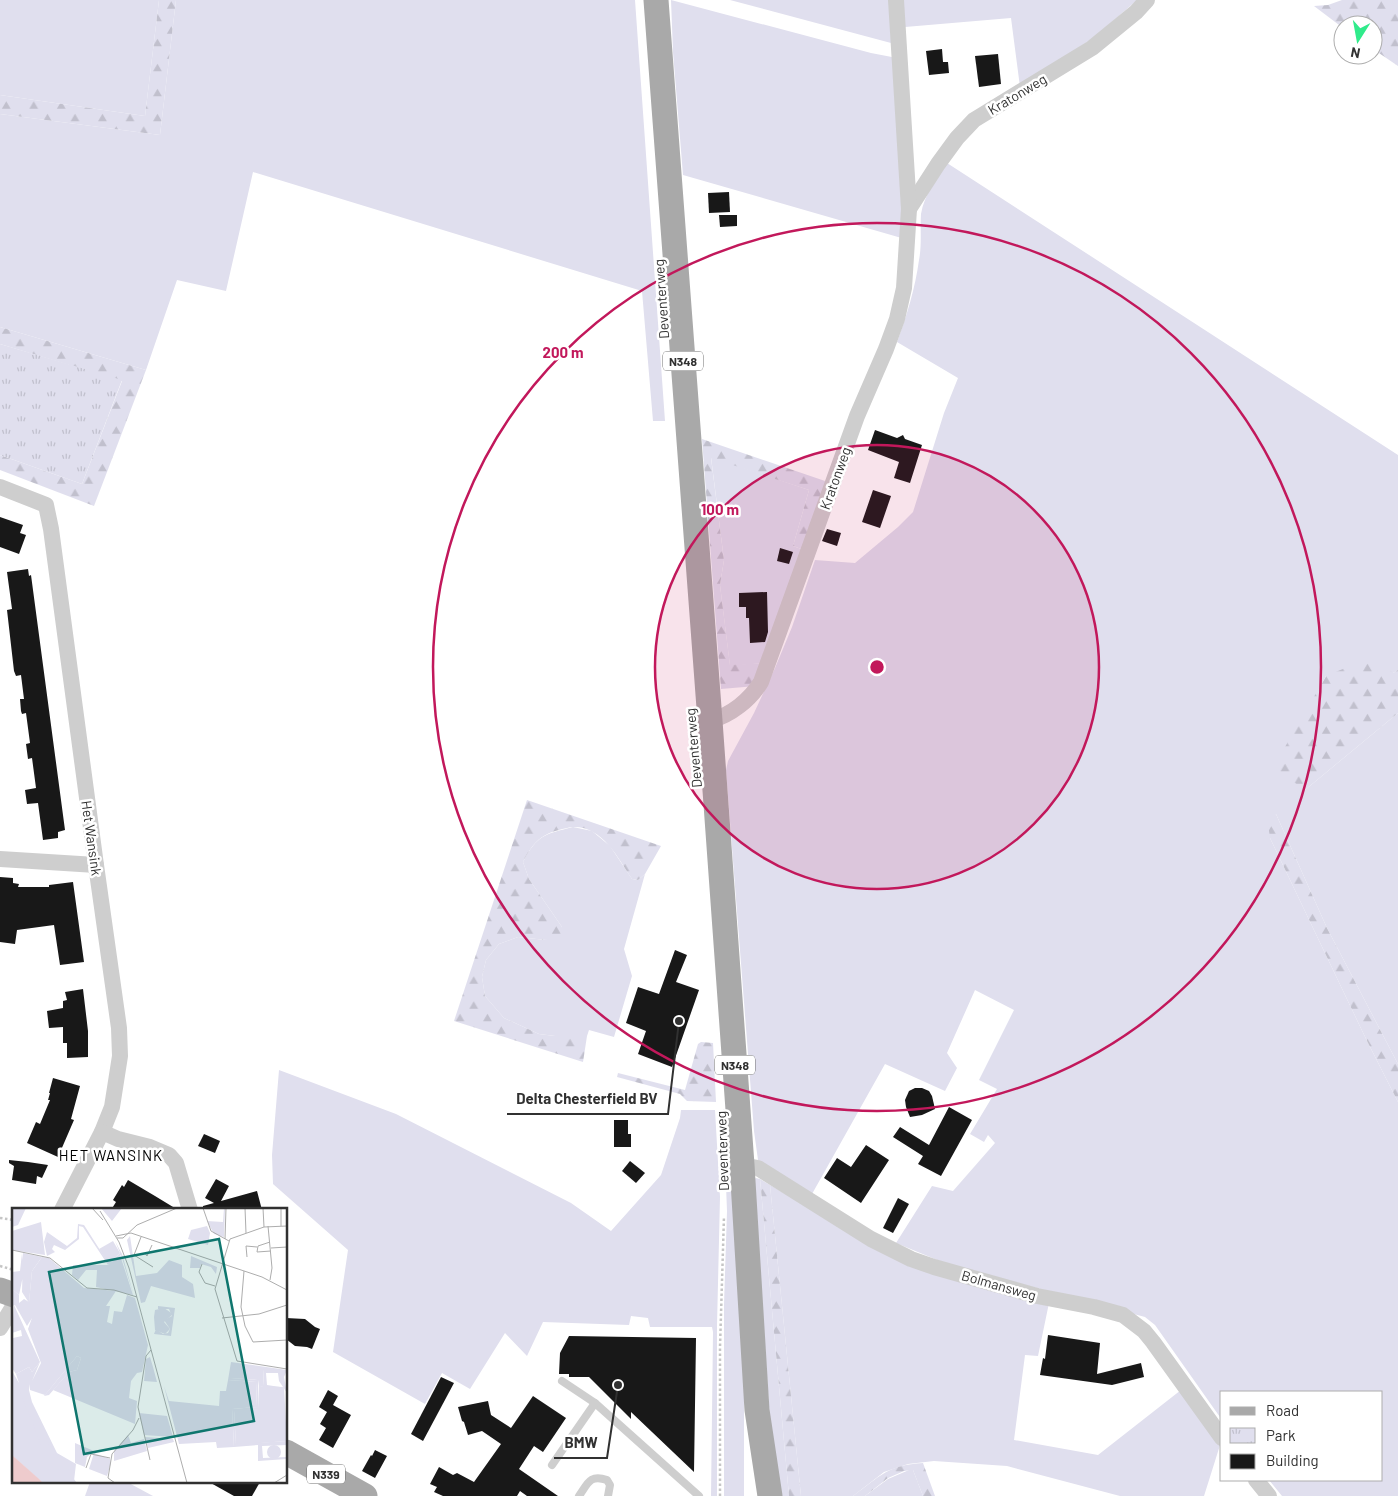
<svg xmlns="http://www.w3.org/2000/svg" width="1398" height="1496" viewBox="0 0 1398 1496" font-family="Barlow,sans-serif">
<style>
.green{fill:#e0dfee}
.forest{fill:url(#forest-firs)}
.park{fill:url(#park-tufts)}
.building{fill:#181818}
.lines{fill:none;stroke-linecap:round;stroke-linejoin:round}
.path{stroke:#c5c5c5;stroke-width:2.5;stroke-dasharray:2.5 2.5;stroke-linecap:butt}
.lane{stroke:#cecece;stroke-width:8}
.street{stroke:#cecece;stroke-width:16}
.primary{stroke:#a9a9a9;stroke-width:25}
.ring{fill:none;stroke:#c2185b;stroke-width:2.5}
.labels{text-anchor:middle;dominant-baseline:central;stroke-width:5;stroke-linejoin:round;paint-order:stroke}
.shield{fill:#fff;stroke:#6f6f6f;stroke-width:1}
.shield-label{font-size:12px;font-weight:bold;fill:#313131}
.street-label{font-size:14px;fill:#313131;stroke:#fff}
.neighbourhood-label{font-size:15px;letter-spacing:1px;fill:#000;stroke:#fff}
.inset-road{fill:none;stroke:#adadad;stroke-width:1}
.view{fill:#0f766e;fill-opacity:0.15;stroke:#0f766e;stroke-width:2.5}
.inset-edge{fill:none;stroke:#313131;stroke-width:2.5}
.centre{fill:#c2185b;stroke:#fff;stroke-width:2.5}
.ring-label{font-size:15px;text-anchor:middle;font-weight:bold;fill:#c2185b;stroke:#fff;stroke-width:5;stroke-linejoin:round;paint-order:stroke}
.leader{fill:none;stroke:#313131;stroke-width:2}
.callout-dot{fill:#313131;stroke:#fff;stroke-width:2}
.callout-label{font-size:15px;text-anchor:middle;font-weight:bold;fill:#313131;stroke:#fff;stroke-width:5;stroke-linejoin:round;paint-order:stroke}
</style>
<defs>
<pattern id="forest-firs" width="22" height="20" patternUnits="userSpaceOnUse" patternTransform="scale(1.25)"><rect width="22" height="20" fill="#e0dfee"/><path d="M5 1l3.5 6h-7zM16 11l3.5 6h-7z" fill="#c1c0cd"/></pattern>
<pattern id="park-tufts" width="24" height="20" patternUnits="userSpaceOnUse" patternTransform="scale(1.25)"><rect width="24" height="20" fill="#e0dfee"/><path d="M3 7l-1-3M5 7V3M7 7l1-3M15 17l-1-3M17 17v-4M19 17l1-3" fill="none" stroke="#c1c0cd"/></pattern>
</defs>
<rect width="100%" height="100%" fill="#fff"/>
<g class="green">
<polygon points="0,0 159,0 145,116 0,95"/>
<polygon points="176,0 635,0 665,421 653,421 642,291 253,172 226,291 177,280 146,370 0,327 0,114 160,135"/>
<polygon points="671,0 871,53 897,58 905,239 683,175 673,52"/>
<polygon points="730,0 890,0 891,43"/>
<polygon points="902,0 1137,0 1096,36 1020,87 1011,18 905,27"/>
<path d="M947,163l451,292v215l-5,3 -67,3 -19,35 -2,79 93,-77v351l-71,-136 -51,-114 -6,24 97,203 31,61v394h-116l-13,-16h113v-88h-160v28l-67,-95 -10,-8 -198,-53 -51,-21 36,-57 21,5 42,-48 -7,-8 -4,7 -14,-8 27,-45 -18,-9 35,-70 -39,-20 -28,63 10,15 -12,23 -60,-27 -73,130 -54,-34 -4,-29 -28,-361 2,-9 26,-48 21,-45 17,-41 23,-67 40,3 43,-36 15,-15 31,-99 14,-35 -61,-36c10,-27 18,-53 22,-82 3,-15 1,-31 2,-46 3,-19 16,-36 26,-51z"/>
<polygon points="711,457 809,490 793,546 804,550 765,663 730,666 720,585 724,560"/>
<path d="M573,827l19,4 18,15 22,33 6,1 7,-6 -21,75 8,27 -18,61 -25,-7 -2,6h-32l-16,-2 -35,-16 -19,-22 -3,-19 4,-17 13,-16 19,-7 28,3 16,-13 -33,-48 -6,-17c14,-27 22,-28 50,-35z"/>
<polygon points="279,1070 396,1114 571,1203 611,1231 661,1175 680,1118 681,1110 715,1110 720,1197 717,1326 717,1496 711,1496 713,1332 712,1327 650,1327 648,1318 631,1316 629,1325 543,1322 527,1356 505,1333 470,1389 442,1373 425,1404 333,1352 348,1250 273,1184 272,1155"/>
<polygon points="723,1109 728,1111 744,1363 744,1496 724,1496 724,1305 727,1211"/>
<polygon points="756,1178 760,1179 789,1496 780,1496 773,1467 754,1179"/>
<polygon points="770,1185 889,1254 1049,1303 1038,1356 1025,1355 1014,1440 1098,1455 1181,1390 1221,1442 1204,1496 1120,1496 1007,1466 934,1461 908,1464 884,1472 853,1496 801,1496"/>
<polygon points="909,1470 913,1470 923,1496 865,1496 888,1479"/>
<polygon points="90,1482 127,1482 153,1496 85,1496"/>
</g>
<g class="forest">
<polygon points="159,0 176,0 160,135 0,114 0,95 145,116"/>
<polygon points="1342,0 1398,0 1398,66 1373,49 1373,25 1343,25 1343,28 1314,6 1328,5"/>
<polygon points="0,327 146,370 94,506 0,470 0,455 82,484 122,381 0,344"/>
<polygon points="702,439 828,482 804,550 793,546 809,490 711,458 724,560 720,585 730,665 765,663 756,686 721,689"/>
<polygon points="1357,663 1381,663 1393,673 1398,670 1398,713 1305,790 1278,771 1274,766 1326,676"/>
<path d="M527,800l134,46 -16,28 -7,6 -6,-1c-14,-21 -29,-52 -58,-52 -5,0 -11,2 -15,3 -20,5 -27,15 -36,32l6,17 33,48 -2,11 -14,2 -28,-3 -19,7 -13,16 -4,17 3,19 19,22 35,16 16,2h32l-4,26 -129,-41z"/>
<polygon points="1276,814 1327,928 1398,1064 1398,1102 1367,1041 1270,838 1268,824"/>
<polygon points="701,1042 713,1043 716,1102 687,1101 680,1094 617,1077 618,1073 685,1090 698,1044"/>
<polygon points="760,1179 770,1185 801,1496 789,1496"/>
<path d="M923,1463l12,33h-12l-10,-26 -9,1 -16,7 -23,18h-12c27,-20 35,-31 70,-33z"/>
</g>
<polygon class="park" points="0,344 122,380 82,484 0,455"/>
<g class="building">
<polygon points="942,49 943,62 948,62 949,73 929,75 926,51"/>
<polygon points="998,54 1001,84 979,87 975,56"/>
<polygon points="729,192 730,212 709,213 708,193"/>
<polygon points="719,215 737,215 737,226 720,227"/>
<polygon points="875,430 897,438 903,435 905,439 922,445 910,483 894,478 899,462 868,450"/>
<polygon points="873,490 891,496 880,528 862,522"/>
<polygon points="0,517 23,525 20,533 26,535 19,554 0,547"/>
<polygon points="827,529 841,533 837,546 822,541"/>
<polygon points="780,548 793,552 789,564 777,561"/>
<polygon points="28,569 29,576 31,575 65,830 58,832 58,838 43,840 38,803 27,804 25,790 36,788 32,758 28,759 26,744 30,743 26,713 22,714 21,711 20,699 24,699 21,675 16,676 14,671 7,610 12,609 7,572"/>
<polygon points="767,592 768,632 765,642 750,643 749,618 746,618 746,607 739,607 739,593"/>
<polygon points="0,877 13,878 13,883 19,884 18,887 49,887 49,885 73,882 84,962 60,965 54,925 17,930 15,944 0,942"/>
<polygon points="675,950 687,955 676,982 699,990 672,1067 638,1054 646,1031 626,1023 638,987 659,994"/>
<polygon points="83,989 88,1031 88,1057 67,1058 67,1043 63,1043 63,1027 49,1028 47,1011 63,1008 63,1001 67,1000 65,992"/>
<polygon points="53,1078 80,1086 71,1119 74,1120 58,1157 27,1143 36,1122 40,1124 50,1100 48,1100 50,1093 49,1093"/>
<polygon points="915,1088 922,1088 929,1091 932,1096 935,1109 922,1115 910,1117 906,1107 905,1100 909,1091"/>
<polygon points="949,1107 972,1120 941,1176 918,1164 923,1156 893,1137 900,1127 929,1145"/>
<polygon points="614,1120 628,1120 628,1134 631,1134 631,1147 614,1147"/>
<polygon points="204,1134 220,1141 215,1153 198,1146"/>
<polygon points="866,1145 889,1160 861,1203 824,1178 837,1158 851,1167"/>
<polygon points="9,1160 28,1162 48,1165 42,1178 37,1176 36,1184 12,1180 14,1166 9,1163"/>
<polygon points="630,1161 645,1173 636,1183 622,1171"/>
<polygon points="216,1179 229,1186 221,1201 257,1191 262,1210 203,1210 203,1206 214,1203 205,1198"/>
<polygon points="128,1180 155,1196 178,1210 111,1210 116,1202 113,1200 122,1185 124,1187"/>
<polygon points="898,1198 909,1204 893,1233 883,1228"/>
<polygon points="286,1318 305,1319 315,1327 320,1329 312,1349 307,1347 295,1346 286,1339"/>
<polygon points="1048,1335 1100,1343 1097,1374 1141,1363 1144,1377 1112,1385 1040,1375 1043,1358 1045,1359"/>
<polygon points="569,1336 696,1338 694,1472 631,1412 631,1419 589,1377 569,1377 569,1374 559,1374 560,1353"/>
<polygon points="441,1377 454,1383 423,1441 411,1434"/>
<polygon points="328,1390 338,1396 333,1405 351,1415 333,1448 319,1440 326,1428 320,1424 327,1412 319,1407"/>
<polygon points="533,1396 566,1418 543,1452 534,1446 519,1469 558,1496 527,1496 520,1491 517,1496 443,1496 434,1492 437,1487 430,1484 439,1467 453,1475 457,1473 474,1482 501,1444 482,1431 468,1435 464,1422 462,1421 458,1407 488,1401 491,1415 511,1428"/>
<polygon points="375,1450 387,1456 375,1478 362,1471 371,1455 372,1456"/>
<polygon points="209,1482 260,1482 252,1496 234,1496"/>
</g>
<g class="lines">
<g class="path">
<polyline points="0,1218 14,1220"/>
<polyline points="0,1266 14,1270"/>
<polyline points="720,1496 720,1347 724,1216"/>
</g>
<g class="lane">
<polyline points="562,1381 595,1403 699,1496"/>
<polyline points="552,1465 595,1403"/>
<path d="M579,1496c9,-13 11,-22 28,-16l3,5 -2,11"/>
</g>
<g class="street">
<polyline points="909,209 938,164 957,138 974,120 1092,48 1136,12 1147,0"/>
<polyline points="0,487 46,505 51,529 96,865 119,1028 120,1056 112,1107 102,1132 62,1210"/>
<path d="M710,721c21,-6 40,-21 51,-39l96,-266 29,-67 11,-30 7,-31 5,-79 -13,-209"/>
<polyline points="0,859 96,865"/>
<polyline points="102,1132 118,1139 150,1147 169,1155 176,1163 190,1210"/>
<polyline points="742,1165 758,1168 871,1239 911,1259 934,1267 1037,1296 1094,1307 1123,1315 1144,1331 1153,1342 1222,1438"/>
<polyline points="0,1328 14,1305"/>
<polyline points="1256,1480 1269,1496"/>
</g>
<g class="primary">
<polyline points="656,0 710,721 742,1165 757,1410 770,1496"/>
<polyline points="0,1290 14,1295"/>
<polyline points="286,1452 365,1496"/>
</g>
</g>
<circle cx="877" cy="667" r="222" fill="#c2185b" fill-opacity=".12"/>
<g class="ring">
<circle cx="877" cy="667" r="222"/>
<circle cx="877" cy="667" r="444"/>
</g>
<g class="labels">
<g class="shield">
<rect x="663" y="351.5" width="40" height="19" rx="4"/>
<rect x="715" y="1055.5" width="40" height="19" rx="4"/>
<rect x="307" y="1464.5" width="38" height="19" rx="4"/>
</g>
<g class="shield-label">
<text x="683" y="361">N348</text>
<text x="735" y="1065">N348</text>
<text x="326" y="1474">N339</text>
</g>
<g class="street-label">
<text transform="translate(1017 94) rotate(-31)">Kratonweg</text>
<text transform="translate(661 299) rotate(-94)">Deventerweg</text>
<text transform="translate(835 478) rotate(-70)">Kratonweg</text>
<text transform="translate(693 748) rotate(-95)">Deventerweg</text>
<text transform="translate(92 838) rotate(82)">Het Wansink</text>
<text transform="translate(722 1151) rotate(-92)">Deventerweg</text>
<text transform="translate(999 1285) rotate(16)">Bolmansweg</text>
</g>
<g class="neighbourhood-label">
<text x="111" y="1155">HET WANSINK</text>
</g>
</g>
<g transform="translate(12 1208)">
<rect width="275" height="275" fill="#fff"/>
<path d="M0,0h14l-8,17 -6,2zM89,0h21l-10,13zM212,0h1l-1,29 -10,-3 -7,-13 16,1zM195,18l3,7 -2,12 -20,-6 3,-9zM118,28l6,40 21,-3 12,-13 13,5v12l11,7 2,14 -44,-12 -6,16 -4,1 -14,-63zM101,33l7,12 -11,11 11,-9 13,40 -37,-8 1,-17h-11l-8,10 -6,-5 1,-10h36l-10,-16zM179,48l26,11 -1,7 -5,-7 -10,-3 -1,4h-10zM30,49l7,1 35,30 32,3 -10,15h4l-3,16 5,2 2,-13 8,1 5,-17 8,3 13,47 -6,27 -5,1 -6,8 -2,17 8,3 -2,23 -82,-34 16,-18 8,-2 4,-12 -4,-2 -32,39 -15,-5v-6l-1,6 3,12 25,51 19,11 -2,17 3,2h-34l-31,-28v-84l7,12 -3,-9 13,-7 3,5 8,-10 -8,19 9,-18 -13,-34 4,-11 -5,8 -12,-21 -3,1v-17l7,6v8l5,-4 5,3 3,-31zM152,100l9,6 -9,8 6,7 -5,5 -10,-4 -1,-13 1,-7zM138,149l3,10 4,15 -13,-1 2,-22zM216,172l28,2 1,25 -25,2 2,38 -17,1 -1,-6 -37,2 -15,-58 5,15 50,5 1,-15h6zM247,178l25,1 3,54 -51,4 -2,-35 25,-1zM127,205l28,3 6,21 -29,-2zM116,227l3,8 13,-4 3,12 -33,10v-10zM133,229l28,2 1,3 -26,6zM255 244a7 7 0 1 1 14 0a7 7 0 1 1-14 0ZM82,245l16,6 1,4 -4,13 -18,-7z" fill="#e0dfee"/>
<path d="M29,14l4,33 -33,-5v-19zM66,16l6,1 25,39 11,-11 -5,-12 7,13 12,42 -13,-41 -13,10 -25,-38 -4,-1v13l-14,11 -11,-5 -2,4 3,3 -8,4 -3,-14 3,-10 20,14 10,-8zM10,45l2,18 -5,24 -7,-6v-17l8,-1zM11,45l19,4 -10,14 -3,32 -7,-11zM2,97l26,57 -8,10 -3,-5 -13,7 -4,-6 1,-30 9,-2 -1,-6 -9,3zM146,98l17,2 -4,28 -17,-2 2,-5 7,5 5,-1 2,-4 -6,-9 8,-4 -3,-7h-11zM65,148l4,2 -4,12 -8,2 -20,23 -5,1zM219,154l56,8 -3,7 3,16 -8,-12 -1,-8h-12l1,12 13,2 -19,1 3,-3 -1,-16 -32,9 27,2 1,29 -25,2 2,33 51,-3v4l-25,1 1,12 23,-1v-6l1,8 -29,2v-16l-24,2 -2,-38 25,-2 -1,-25 -28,-2zM63,235l19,8 -7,6 -2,10 -10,-4z" fill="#e0dfee"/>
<path d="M221,156l30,5 1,17h-5l-1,-6 -28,-2zM0,163l30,76 7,-3 6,13 19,8 -1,13 4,5h-34l-31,-28z" fill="#e0dfee"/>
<path d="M0,247l27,24 4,4h-31z" fill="#eecbcd"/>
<path class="inset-road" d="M80,0l11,12M191,0l8,23 18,10M233,0l1,25M251,0l1,19M88,3l19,31 10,26 58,215M256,18l4,42 -2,12M269,18v-18M275,18l-23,1 -34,12 -15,50 22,72 50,8M104,28l15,-3 131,44 25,13M129,29l-7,18 19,12M105,30h6l14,-13 40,-17M213,31l1,-31M258,34l-12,4 -1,6 14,-1M259,40l16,-1M0,42l38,8 37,30 27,2 23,7M133,45l2,3 5,-11M235,49l-1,-11 11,1M190,56l-3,8 6,11 10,3M232,63l-3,36 4,19 8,16 34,-2M210,110l37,-4 28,-9M138,252l-12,-53 8,-51 5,-6M74,260l5,-14 19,4M103,275l-7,-5 4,-24 21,-24 6,-12M262,275l13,-8"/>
<path class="view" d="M207,31l35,182 -170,33 -35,-182z"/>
<rect width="275" height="275" class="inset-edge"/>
</g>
<circle cx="877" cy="667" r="8" class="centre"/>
<g class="ring-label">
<text x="563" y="358">200 m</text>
<text x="720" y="515">100 m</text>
</g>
<path class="leader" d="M679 1021L668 1114H507M618 1385L607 1458H554"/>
<g class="callout-dot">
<circle cx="679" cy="1021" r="5"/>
<circle cx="618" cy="1385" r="5"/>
</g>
<g class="callout-label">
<text x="587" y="1104">Delta Chesterfield BV</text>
<text x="581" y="1448">BMW</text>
</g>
<rect x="1220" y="1391" width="162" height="90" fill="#ffffff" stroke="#adadad"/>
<rect x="1230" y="1407" width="25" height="8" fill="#a9a9a9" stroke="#adadad"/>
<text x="1266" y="1416" font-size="15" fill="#313131">Road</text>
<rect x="1230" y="1428" width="25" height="15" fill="url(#park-tufts)" stroke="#adadad"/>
<text x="1266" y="1441" font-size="15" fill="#313131">Park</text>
<rect x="1230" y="1454" width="25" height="15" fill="#181818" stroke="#adadad"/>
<text x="1266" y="1466" font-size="15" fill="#313131">Building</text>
<g transform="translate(1358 40) rotate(191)"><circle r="24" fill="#ffffff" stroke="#adadad"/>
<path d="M0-4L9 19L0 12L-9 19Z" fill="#30eb8b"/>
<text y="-8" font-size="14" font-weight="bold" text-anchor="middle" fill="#313131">N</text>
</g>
</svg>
